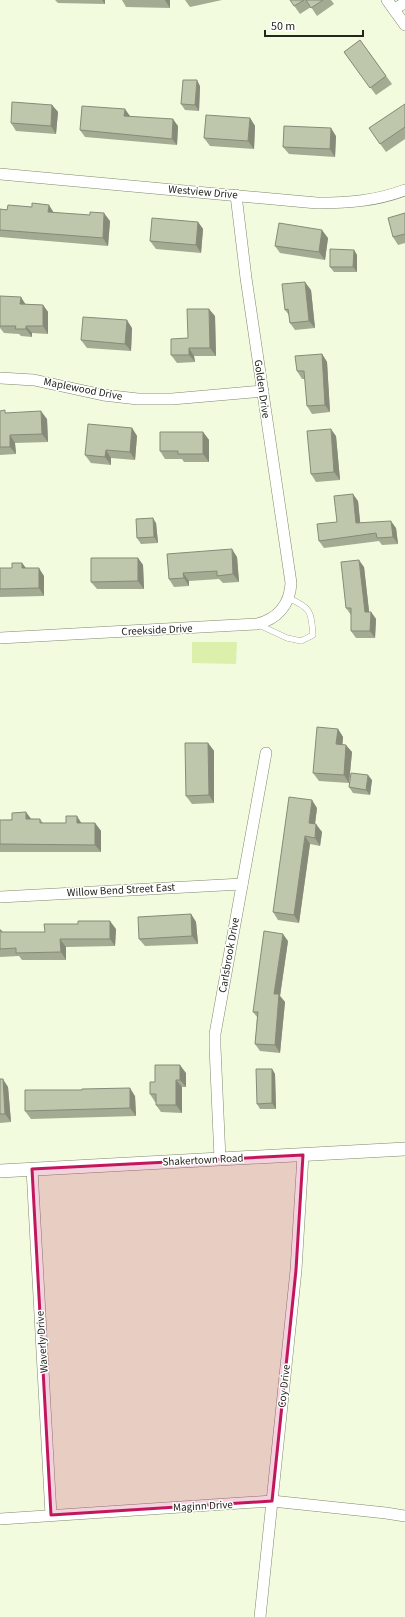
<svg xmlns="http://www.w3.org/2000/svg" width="405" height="1617" viewBox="0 0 405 1617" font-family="'Source Sans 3',sans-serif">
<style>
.green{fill:#dcf0ab}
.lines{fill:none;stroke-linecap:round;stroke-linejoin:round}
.service-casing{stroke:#80886e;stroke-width:6}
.minor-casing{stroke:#80886e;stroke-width:12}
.tertiary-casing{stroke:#80886e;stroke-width:14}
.service{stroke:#fff;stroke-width:5.5}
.minor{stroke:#fff;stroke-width:11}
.tertiary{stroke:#fff;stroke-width:13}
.wall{fill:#a3ab93}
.shaded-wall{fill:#858b78}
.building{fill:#bec7ab;stroke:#858b78}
.marked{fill:#c2185b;fill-opacity:0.2;stroke:#c2185b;stroke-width:3;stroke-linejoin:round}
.labels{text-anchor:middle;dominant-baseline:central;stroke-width:3;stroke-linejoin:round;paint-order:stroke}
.street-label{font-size:11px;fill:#23261b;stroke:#fff}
</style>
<rect width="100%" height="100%" fill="#f2fbde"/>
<polygon class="green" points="192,642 237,642 236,664 192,663"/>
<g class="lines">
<defs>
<path id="service" d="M259,625l28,13 14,3 12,-6c-2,-25 -2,-26 -24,-37"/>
<g id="minor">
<polyline points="387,0 405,25"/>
<polyline points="394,9 405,3"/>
<path d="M0,174l317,29c31,0 59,-2 88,-13"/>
<polyline points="0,378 34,380 103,395 138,399 172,399 263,391"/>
<path d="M0,638l257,-14c21,-5 33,-20 34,-41l-45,-305 -10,-83"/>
<polyline points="0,897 242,884"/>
<polyline points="220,1159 215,1047 215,1034 266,753"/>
<polyline points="32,1169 51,1515"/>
<polyline points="0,1519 272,1501 386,1513 405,1516"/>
<polyline points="260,1617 296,1270 303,1155"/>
</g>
<polyline id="tertiary" points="0,1171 405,1149"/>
</defs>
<use href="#service" class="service-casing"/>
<use href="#minor" class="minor-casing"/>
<use href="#tertiary" class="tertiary-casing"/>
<use href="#service" class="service"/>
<use href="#minor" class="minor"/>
<use href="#tertiary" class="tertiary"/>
</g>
<g class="wall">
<polygon points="55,0 105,0 105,4 58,3"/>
<polygon points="122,0 170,0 170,8 126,7"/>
<polygon points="185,0 222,0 190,7"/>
<polygon points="290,0 331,0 334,4 317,16 311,7 300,14"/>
<polygon points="360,40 392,84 376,95 344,52"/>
<polygon points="200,86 199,111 185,110 181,104"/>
<polygon points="405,104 405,139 386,152 369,128"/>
<polygon points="52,105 58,112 56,134 16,131 11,123"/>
<polygon points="130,116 178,126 177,145 85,137 80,130"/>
<polygon points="250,118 255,126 254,149 210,146 204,138"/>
<polygon points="336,136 335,157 289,154 283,147"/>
<polygon points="0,209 54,213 110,221 108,246 0,237"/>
<polygon points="405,213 405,243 398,245 393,237"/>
<polygon points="198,222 203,229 201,253 156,249 150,241"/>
<polygon points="328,238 325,260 280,253 275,246"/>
<polygon points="354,250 357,255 357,272 334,272 330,267"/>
<polygon points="311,290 315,328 295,330 290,323 289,315 285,310"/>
<polygon points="0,296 26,304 43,305 48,312 48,334 32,333 32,337 21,336 19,334 4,333 0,328"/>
<polygon points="215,316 216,356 194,356 195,362 177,363 171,355 188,338"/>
<polygon points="132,328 131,351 87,348 81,340"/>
<polygon points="322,354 327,362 330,412 312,414 307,406 305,379 302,379 297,371"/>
<polygon points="0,411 6,413 47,419 48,442 15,443 16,454 0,455"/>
<polygon points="132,428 137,436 135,460 111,458 111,465 91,463 85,455"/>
<polygon points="203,432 209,440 209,462 184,462 182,459 165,459 160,451"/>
<polygon points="336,436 340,480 316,482 311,474"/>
<polygon points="358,501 360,523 396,528 398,544 382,545 379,541 324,548 319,541"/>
<polygon points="156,523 158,543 141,544 137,538"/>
<polygon points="167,554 237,557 239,582 223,583 219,579 189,581 189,586 174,587 169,579"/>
<polygon points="138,558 143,565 144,589 97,589 91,582"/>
<polygon points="22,563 26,568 44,576 44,596 0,597 0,568 12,568"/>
<polygon points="364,567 369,612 371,612 376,619 375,638 356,638 351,631 351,615 346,608"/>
<polygon points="338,729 343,737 342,744 352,752 349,783 319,781 313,773"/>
<polygon points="208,743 214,751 214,803 192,804 186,796"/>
<polygon points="372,780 370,795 353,793 349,787"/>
<polygon points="317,808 315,824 322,832 320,846 310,844 299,923 278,920 273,912"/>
<polygon points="31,819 40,819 43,823 95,823 101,831 101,852 0,852 0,820"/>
<polygon points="191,914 196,922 198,944 145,946 139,939"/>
<polygon points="116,929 115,946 66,947 66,960 22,960 19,956 0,957 0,930 1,930 3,932 45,932"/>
<polygon points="288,941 280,996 285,1002 280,1053 260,1051 255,1044 257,1017 253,1012"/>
<polygon points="272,1069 275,1074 276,1109 260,1109 257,1104"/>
<polygon points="186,1073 186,1087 182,1087 182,1113 161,1112 156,1105 156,1102 155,1102 150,1094 155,1082"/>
<polygon points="0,1079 8,1087 11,1122 0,1123"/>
<polygon points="135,1096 136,1116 31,1119 25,1111"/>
</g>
<g class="shaded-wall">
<polygon points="102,0 105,0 105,4"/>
<polygon points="165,0 170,0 170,8"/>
<polygon points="197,80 200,86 199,111 195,105"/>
<polygon points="52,105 58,112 56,134 51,126"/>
<polygon points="125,109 130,116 129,123 124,116"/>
<polygon points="250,118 255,126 254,149 248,141"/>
<polygon points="173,119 178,126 177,145 172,139"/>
<polygon points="331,128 336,136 335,157 330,149"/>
<polygon points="49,205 54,213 48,212"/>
<polygon points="104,213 110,221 108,246 103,238"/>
<polygon points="198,222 203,229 201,253 196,245"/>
<polygon points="322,230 328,238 325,260 319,252"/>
<polygon points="354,250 357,255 357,272 353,267"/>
<polygon points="305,282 311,290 315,328 309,321"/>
<polygon points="21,297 26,305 20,304"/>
<polygon points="43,305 48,312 48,334 43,326"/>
<polygon points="209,309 215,316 216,356 210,348"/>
<polygon points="127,320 132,328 131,351 125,344"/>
<polygon points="26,326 32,333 32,337 26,329"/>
<polygon points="189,348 194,356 195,362 189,355"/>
<polygon points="322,354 327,362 330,412 325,405"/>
<polygon points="41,411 47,419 48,442 42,434"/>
<polygon points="132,428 137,436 135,460 130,452"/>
<polygon points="331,429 336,436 340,480 334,472"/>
<polygon points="203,432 209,440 209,462 203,454"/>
<polygon points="10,435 15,443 16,454 10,447"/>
<polygon points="106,450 111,458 111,465 105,457"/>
<polygon points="353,494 358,501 361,530 356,523"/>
<polygon points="153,518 156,523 158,543 154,537"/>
<polygon points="391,521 396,528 398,544 393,537"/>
<polygon points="232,549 237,557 239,582 233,574"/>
<polygon points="138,558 143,565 144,589 138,581"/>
<polygon points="359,560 364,567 370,619 365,612"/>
<polygon points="22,563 28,571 22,568"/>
<polygon points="39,568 44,576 44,596 39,588"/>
<polygon points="183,573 189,581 189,586 184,578"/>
<polygon points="371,612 376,619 375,638 370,631"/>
<polygon points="338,729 343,737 342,752 336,744"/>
<polygon points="208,743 214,751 214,803 209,795"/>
<polygon points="346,745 352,752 349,783 344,775"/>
<polygon points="368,775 372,780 370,795 366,790"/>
<polygon points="312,800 317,808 314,831 309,823"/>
<polygon points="26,812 32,820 26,819"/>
<polygon points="77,816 82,824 77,823"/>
<polygon points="95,823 101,831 101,852 95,845"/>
<polygon points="316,824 322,832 320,846 315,838"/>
<polygon points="305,836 310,844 299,923 294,915"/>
<polygon points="191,914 196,922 198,944 192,936"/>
<polygon points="110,921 116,929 115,946 110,939"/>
<polygon points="283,934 288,941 280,996 285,1002 280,1053 275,1045 274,994"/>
<polygon points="60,939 66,947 66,960 61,952"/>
<polygon points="180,1065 186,1073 186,1087 180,1080"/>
<polygon points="272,1069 275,1074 276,1109 272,1103"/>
<polygon points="3,1079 8,1087 11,1122 5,1114"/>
<polygon points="176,1080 182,1087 182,1113 176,1105"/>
<polygon points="130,1088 135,1096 136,1116 130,1108"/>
</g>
<g class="building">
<polygon points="290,0 304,0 294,6"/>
<polygon points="306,0 323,0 311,8"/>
<polygon points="360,40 386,76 370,88 344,52"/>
<polygon points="183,80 197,80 195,105 181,104"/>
<polygon points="12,102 52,105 51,126 11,123"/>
<polygon points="405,104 405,127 380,144 369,128"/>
<polygon points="82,106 125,109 124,116 173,119 172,139 80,130"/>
<polygon points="206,115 250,118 248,141 204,138"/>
<polygon points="284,126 331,128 330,149 283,147"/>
<polygon points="32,203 49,205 48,212 90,215 90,212 104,213 103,238 0,230 0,209 7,210 8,205 32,207"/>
<polygon points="405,213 405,234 393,237 388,218"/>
<polygon points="152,218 198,222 196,245 150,241"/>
<polygon points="279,223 322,230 319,252 275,246"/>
<polygon points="330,249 354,250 353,267 330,267"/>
<polygon points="305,282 309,321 290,323 288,309 285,310 282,284"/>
<polygon points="0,296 21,297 20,304 43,305 43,326 26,326 26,329 15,329 16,326 0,326"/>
<polygon points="187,309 209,309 210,348 189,348 189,355 171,355 171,339 188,338"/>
<polygon points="83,317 127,320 125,344 81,340"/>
<polygon points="322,354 325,405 307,406 304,371 297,371 295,356"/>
<polygon points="5,410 5,413 41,411 42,434 10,435 10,447 0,447 0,411"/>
<polygon points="88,424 132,428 130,452 106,450 105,457 85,455"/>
<polygon points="331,429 334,472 311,474 307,431"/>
<polygon points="160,432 203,432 203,454 178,454 178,451 160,451"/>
<polygon points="353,494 356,523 391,521 393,537 377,538 376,533 319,541 317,524 337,522 334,496"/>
<polygon points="153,518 154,537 137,538 136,519"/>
<polygon points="232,549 233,574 217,576 217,571 183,573 184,578 169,579 167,554"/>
<polygon points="91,558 138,558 138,581 91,582"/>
<polygon points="359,560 365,612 371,612 370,631 351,631 351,608 346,608 341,562"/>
<polygon points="12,563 22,563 22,568 39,568 39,588 0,589 0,568 12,568"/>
<polygon points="317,727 338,729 336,744 346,745 344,775 313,773"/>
<polygon points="185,743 208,743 209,795 186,796"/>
<polygon points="351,773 368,775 366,790 349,787"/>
<polygon points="289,797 312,800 309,823 316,824 315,838 305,836 294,915 273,912"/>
<polygon points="26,812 26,819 40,819 40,823 66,823 66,816 77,816 77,823 95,823 95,845 0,844 0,820 12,820 12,813"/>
<polygon points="191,914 192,936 139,939 138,917"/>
<polygon points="78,921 110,921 110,939 60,939 61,952 16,953 16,948 0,949 0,930 1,930 1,932 45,932 44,924 78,924"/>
<polygon points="264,931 283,934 274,994 279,994 275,1045 255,1044 258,1012 253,1012"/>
<polygon points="155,1065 180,1065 180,1080 176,1080 176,1105 156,1105 156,1094 150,1094 150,1082 155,1082"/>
<polygon points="256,1069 272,1069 272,1103 257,1104"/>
<polygon points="0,1079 3,1079 5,1114 0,1114"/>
<polygon points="130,1088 130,1108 25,1111 25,1090 82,1090 82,1089"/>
</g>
<path class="marked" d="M303,1155l-7,115 -24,231 -221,14 -19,-346z"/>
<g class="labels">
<g class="street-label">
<text transform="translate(203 192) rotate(5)">Westview Drive</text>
<text transform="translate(83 389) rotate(11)">Maplewood Drive</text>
<text transform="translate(262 389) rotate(82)">Golden Drive</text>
<text transform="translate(157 630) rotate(-3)">Creekside Drive</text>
<text transform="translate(121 890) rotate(-3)">Willow Bend Street East</text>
<text transform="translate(229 955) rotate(-80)">Carlsbrook Drive</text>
<text transform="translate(203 1160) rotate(-3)">Shakertown Road</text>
<text transform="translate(42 1342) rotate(-94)">Waverly Drive</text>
<text transform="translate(284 1386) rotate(-84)">Coy Drive</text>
<text transform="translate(203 1506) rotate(-3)">Maginn Drive</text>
</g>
</g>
<path d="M265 30v6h98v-6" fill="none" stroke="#23261b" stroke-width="2"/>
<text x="271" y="30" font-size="12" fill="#23261b" stroke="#ffffff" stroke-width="3" paint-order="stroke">50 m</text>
</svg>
